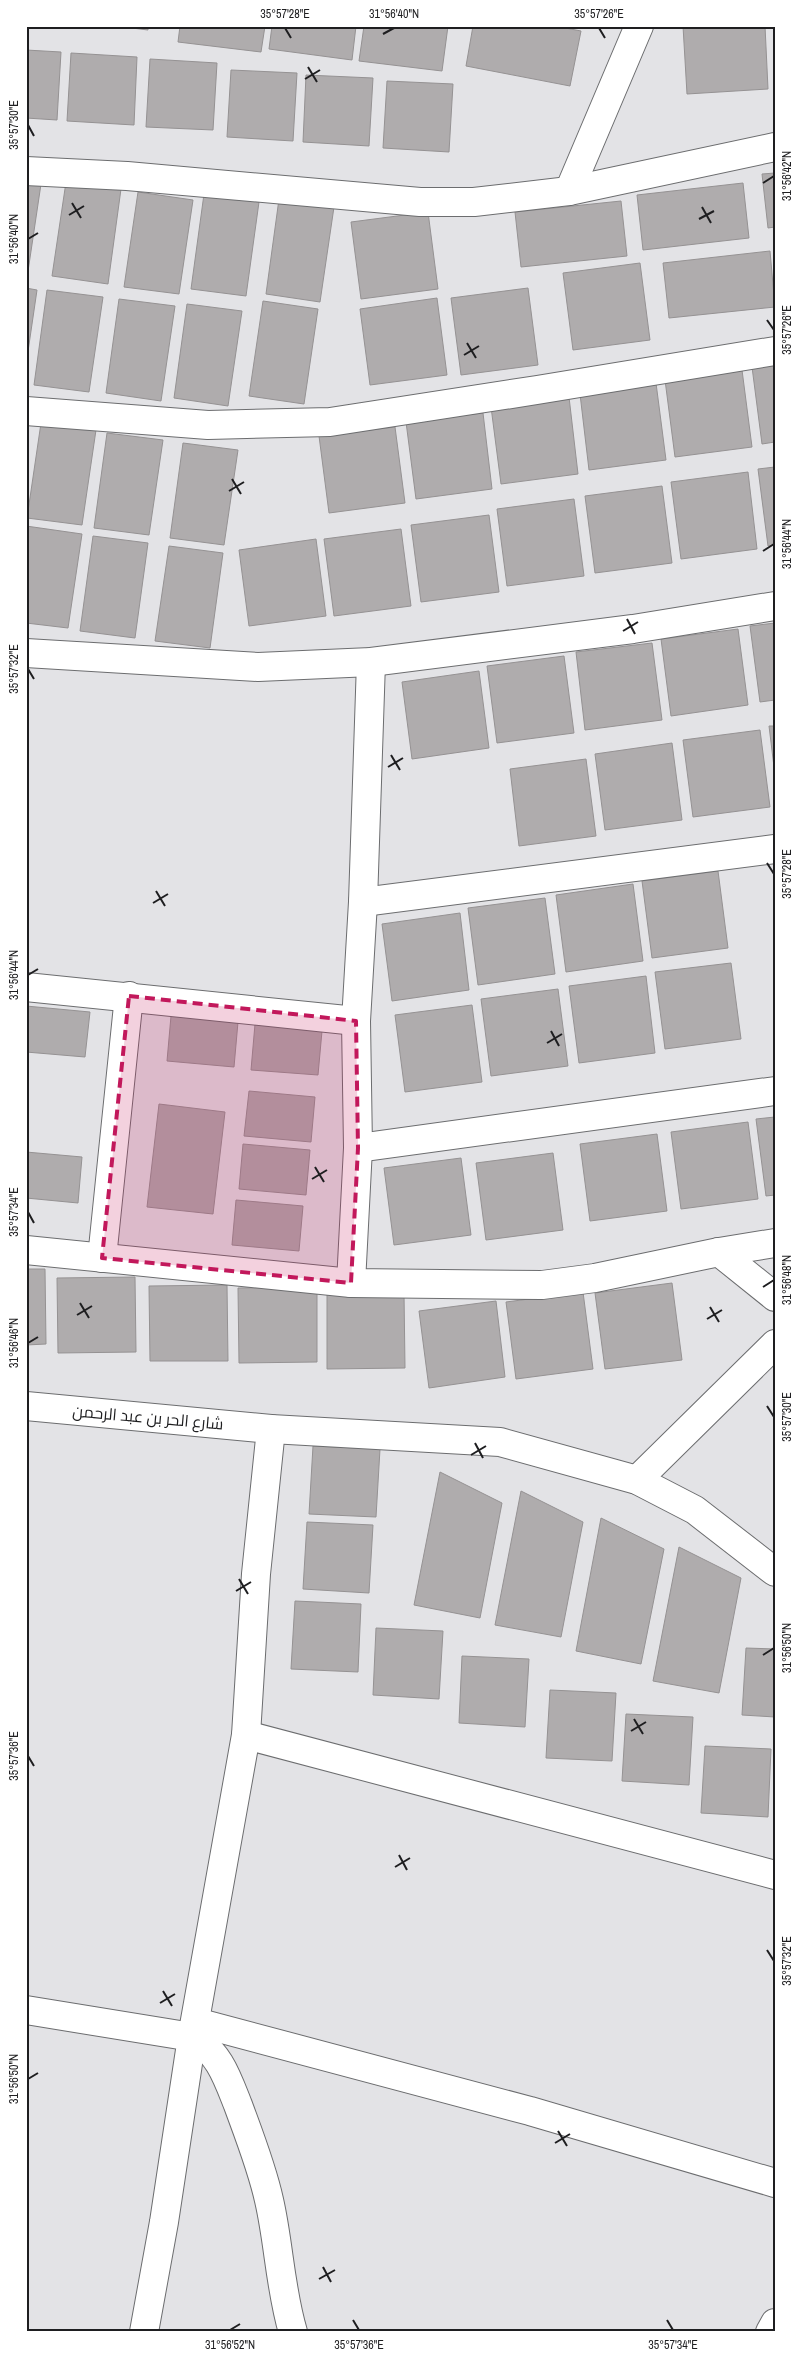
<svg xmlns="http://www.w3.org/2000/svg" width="801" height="2358" viewBox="0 0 801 2358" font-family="'Archivo Narrow',Cairo,sans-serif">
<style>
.building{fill:#afacad;stroke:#959293}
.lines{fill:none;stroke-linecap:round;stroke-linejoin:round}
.minor-casing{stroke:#6c6d6f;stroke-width:30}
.minor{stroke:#fff;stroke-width:28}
.marked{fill:#c2185b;fill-opacity:0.2;stroke:#c2185b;stroke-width:4;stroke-dasharray:10 6;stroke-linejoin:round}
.ticks{fill:none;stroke:#1e1e20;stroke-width:2}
.labels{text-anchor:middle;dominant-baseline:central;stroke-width:4;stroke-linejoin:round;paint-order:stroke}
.street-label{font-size:16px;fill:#1e1e20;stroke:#fff}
.neatline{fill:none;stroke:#1e1e20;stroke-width:2}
.ticks-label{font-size:12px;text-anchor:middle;fill:#1e1e20}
</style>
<rect width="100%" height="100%" fill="#e3e3e6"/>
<g class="building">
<polygon points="116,26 148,26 148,30"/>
<polygon points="180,26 265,26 261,52 178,42"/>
<polygon points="272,26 356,26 352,60 269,49"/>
<polygon points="364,26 448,26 442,71 359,61"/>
<polygon points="473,26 555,26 581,31 570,86 466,66"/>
<polygon points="683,26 765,26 768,89 687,94"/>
<polygon points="26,50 61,52 57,120 26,118"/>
<polygon points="71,53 137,57 134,125 67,121"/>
<polygon points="150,59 217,63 213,130 146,127"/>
<polygon points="231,70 297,73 293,141 227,137"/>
<polygon points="306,75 373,78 369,146 303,142"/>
<polygon points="387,81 453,84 449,152 383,148"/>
<polygon points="775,173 775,227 768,228 762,174"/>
<polygon points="26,182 41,184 27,278 26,278"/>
<polygon points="66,182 121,189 108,284 52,276"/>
<polygon points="743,183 749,238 643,250 637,195"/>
<polygon points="138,192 193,200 179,294 124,287"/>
<polygon points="204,194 259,202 246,296 191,289"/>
<polygon points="279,199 334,207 320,302 266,294"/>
<polygon points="621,201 627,256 521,267 515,212"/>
<polygon points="428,212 438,289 361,299 351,222"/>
<polygon points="770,251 775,307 669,318 663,263"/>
<polygon points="640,263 650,340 573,350 563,273"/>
<polygon points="26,288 37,290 26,365"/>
<polygon points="528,288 538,365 461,375 451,298"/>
<polygon points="47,290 103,297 89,392 34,385"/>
<polygon points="437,298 447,375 370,385 360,309"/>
<polygon points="119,299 175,306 161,401 106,393"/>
<polygon points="263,301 318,309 304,404 249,396"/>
<polygon points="187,304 242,311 228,406 174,398"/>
<polygon points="775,364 775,442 762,444 752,367"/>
<polygon points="742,370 752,447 675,457 665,380"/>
<polygon points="656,383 666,460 589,470 580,394"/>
<polygon points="569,397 578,474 501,484 491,407"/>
<polygon points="483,413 492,489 416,499 406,422"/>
<polygon points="41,423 96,430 82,525 27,518"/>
<polygon points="395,427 405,503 329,513 319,436"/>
<polygon points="107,433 163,440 149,535 94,528"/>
<polygon points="183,443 238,450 224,545 170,538"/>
<polygon points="775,467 775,545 768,546 758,469"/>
<polygon points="748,472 757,549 681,559 671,482"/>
<polygon points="662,486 672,563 595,573 585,496"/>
<polygon points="574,499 584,576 507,586 497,509"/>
<polygon points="489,515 499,592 421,602 411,525"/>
<polygon points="26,526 82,534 68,628 26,623"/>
<polygon points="401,529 411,606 334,616 324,539"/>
<polygon points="93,536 148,543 135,638 80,631"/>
<polygon points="316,539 326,616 249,626 239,550"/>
<polygon points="169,546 223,553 210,648 155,641"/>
<polygon points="775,623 775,700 760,702 750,626"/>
<polygon points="738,629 748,705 671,716 661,639"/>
<polygon points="652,643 662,720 585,730 576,652"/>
<polygon points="564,656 574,733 497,743 487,666"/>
<polygon points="479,671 489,748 412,759 402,682"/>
<polygon points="769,726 775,726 775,775"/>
<polygon points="760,730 770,807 693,817 683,740"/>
<polygon points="672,743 682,820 605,830 595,754"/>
<polygon points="586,759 596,836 519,846 510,769"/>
<polygon points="718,871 728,948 652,958 642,881"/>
<polygon points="633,884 643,961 566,972 556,895"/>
<polygon points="545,898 555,974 478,985 468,908"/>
<polygon points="460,913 469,990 392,1001 382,924"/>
<polygon points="731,963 741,1039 665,1049 655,972"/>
<polygon points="646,976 655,1053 579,1063 569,986"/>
<polygon points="558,989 568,1066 491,1076 481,999"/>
<polygon points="472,1005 482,1082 405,1092 395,1015"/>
<polygon points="26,1006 90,1012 85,1057 26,1052"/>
<polygon points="171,1016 238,1022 234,1067 167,1061"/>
<polygon points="255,1024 322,1031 318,1075 251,1070"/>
<polygon points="249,1091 315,1097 311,1142 244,1136"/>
<polygon points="159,1104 225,1112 213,1214 147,1207"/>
<polygon points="775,1117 775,1195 766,1196 756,1119"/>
<polygon points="748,1122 758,1199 681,1209 671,1132"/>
<polygon points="657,1134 667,1211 590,1221 580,1144"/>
<polygon points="243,1144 310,1150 306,1195 239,1189"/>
<polygon points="26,1152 82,1157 78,1203 26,1198"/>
<polygon points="553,1153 563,1230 486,1240 476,1163"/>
<polygon points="461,1158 471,1235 394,1245 384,1168"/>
<polygon points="236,1200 303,1206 299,1251 232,1245"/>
<polygon points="26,1269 45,1269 46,1344 26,1345"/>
<polygon points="135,1277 136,1352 58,1353 57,1278"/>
<polygon points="672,1283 682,1360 605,1369 595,1293"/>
<polygon points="227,1285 228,1361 150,1361 149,1286"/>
<polygon points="317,1287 317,1362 239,1363 238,1288"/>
<polygon points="583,1292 593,1369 516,1379 506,1302"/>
<polygon points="404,1293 405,1368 327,1369 327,1294"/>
<polygon points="496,1301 505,1377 429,1388 419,1311"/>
<polygon points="313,1446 380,1449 376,1517 309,1514"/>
<polygon points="440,1472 502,1503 480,1618 414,1605"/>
<polygon points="521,1491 583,1522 561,1637 495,1625"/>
<polygon points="601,1518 664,1549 641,1664 576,1651"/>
<polygon points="307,1522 373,1525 369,1593 303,1589"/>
<polygon points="679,1547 741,1578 719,1693 653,1681"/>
<polygon points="295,1601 361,1604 358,1672 291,1669"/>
<polygon points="376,1628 443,1631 439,1699 373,1695"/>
<polygon points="746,1648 775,1649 775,1717 742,1715"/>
<polygon points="462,1656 529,1659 525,1727 459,1723"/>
<polygon points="550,1690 616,1693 612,1761 546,1758"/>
<polygon points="626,1714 693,1717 689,1785 622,1781"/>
<polygon points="705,1746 771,1749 768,1817 701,1813"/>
</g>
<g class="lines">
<defs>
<g id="minor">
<polyline points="26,171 127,176 420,202 474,202 569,191 775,147"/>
<polyline points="569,191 639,26"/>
<polyline points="26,411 208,425 330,422 537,390 775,351"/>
<polyline points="26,653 258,667 371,662 633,629 775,606"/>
<polyline points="363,902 775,849"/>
<polyline points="26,987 356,1021"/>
<polyline points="358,1148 775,1091"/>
<polyline points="26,1250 351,1283 542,1285 595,1278 719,1252 775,1243"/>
<polyline points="719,1252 775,1297"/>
<polyline points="102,1258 129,996"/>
<polyline points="351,1283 358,1148 356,1021 363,902 371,662"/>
<polyline points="26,1406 271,1429 500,1442 637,1480 695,1510 775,1572"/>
<polyline points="637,1480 775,1344"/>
<polyline points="246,1735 775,1875"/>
<path d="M26,2010l166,27c27,15 35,40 46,68 11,30 24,63 31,95 10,43 11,89 24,132"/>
<polyline points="196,2022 530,2111 775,2183"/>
<polyline points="144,2332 164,2222 192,2037 246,1735 256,1574 271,1429"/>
<polyline points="770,2332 775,2323"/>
</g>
</defs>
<use href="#minor" class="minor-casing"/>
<use href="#minor" class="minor"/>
</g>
<path class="marked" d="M129,996l227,25 2,127 -7,135 -249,-25z"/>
<path class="ticks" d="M285,28l6,10M599,28l6,10M383,34l11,-6M308,67l9,15M305,79l15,-9M28,125l6,11M763,183l11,-7M72,203l9,15M702,207l9,16M69,215l15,-9M699,219l15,-8M28,239l10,-6M767,320l7,10M467,343l9,15M464,355l15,-9M232,479l9,15M229,491l15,-9M763,551l11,-7M627,619l8,15M623,631l15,-9M28,669l6,10M391,755l9,15M388,767l15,-9M767,863l7,11M156,891l9,15M153,903l15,-9M28,975l10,-6M551,1031l8,15M547,1043l15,-9M315,1167l9,15M312,1179l15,-9M28,1212l6,11M763,1287l11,-7M80,1303l9,15M710,1307l9,15M77,1315l15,-9M707,1319l15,-9M28,1343l10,-6M767,1406l7,11M475,1443l8,15M471,1455l15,-9M239,1579l9,15M236,1591l15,-9M763,1655l11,-7M634,1719l9,15M631,1731l15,-9M28,1756l6,10M399,1855l8,15M395,1867l15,-9M767,1950l7,11M163,1991l9,15M160,2003l15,-9M28,2079l10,-6M558,2131l9,15M555,2143l15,-9M323,2267l8,15M319,2279l16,-9M353,2320l6,10M667,2320l6,10M230,2330l10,-6"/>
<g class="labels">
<g class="street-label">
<text transform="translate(148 1417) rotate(5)">شارع الحر بن عبد الرحمن</text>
</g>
</g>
<rect width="801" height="2358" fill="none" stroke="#ffffff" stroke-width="55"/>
<rect x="28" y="28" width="746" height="2302" class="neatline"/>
<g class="ticks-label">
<text x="285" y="18">35°57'28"E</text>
<text x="394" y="18">31°56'40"N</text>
<text x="599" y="18">35°57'26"E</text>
<text transform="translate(14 125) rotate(-90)" y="4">35°57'30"E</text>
<text transform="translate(787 176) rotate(-90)" y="4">31°56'42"N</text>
<text transform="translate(14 239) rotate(-90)" y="4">31°56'40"N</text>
<text transform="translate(787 330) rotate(-90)" y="4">35°57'26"E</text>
<text transform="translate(787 544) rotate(-90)" y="4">31°56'44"N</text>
<text transform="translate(14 669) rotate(-90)" y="4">35°57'32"E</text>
<text transform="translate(787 874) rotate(-90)" y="4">35°57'28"E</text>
<text transform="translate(14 975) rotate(-90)" y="4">31°56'44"N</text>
<text transform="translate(14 1212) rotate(-90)" y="4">35°57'34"E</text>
<text transform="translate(787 1280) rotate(-90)" y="4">31°56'48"N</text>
<text transform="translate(14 1343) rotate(-90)" y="4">31°56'46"N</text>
<text transform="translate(787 1417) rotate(-90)" y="4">35°57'30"E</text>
<text transform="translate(787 1648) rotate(-90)" y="4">31°56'50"N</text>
<text transform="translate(14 1756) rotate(-90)" y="4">35°57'36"E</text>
<text transform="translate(787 1961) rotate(-90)" y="4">35°57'32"E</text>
<text transform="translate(14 2079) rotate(-90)" y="4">31°56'50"N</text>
<text x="230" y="2349">31°56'52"N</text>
<text x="359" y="2349">35°57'36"E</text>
<text x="673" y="2349">35°57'34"E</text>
</g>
</svg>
